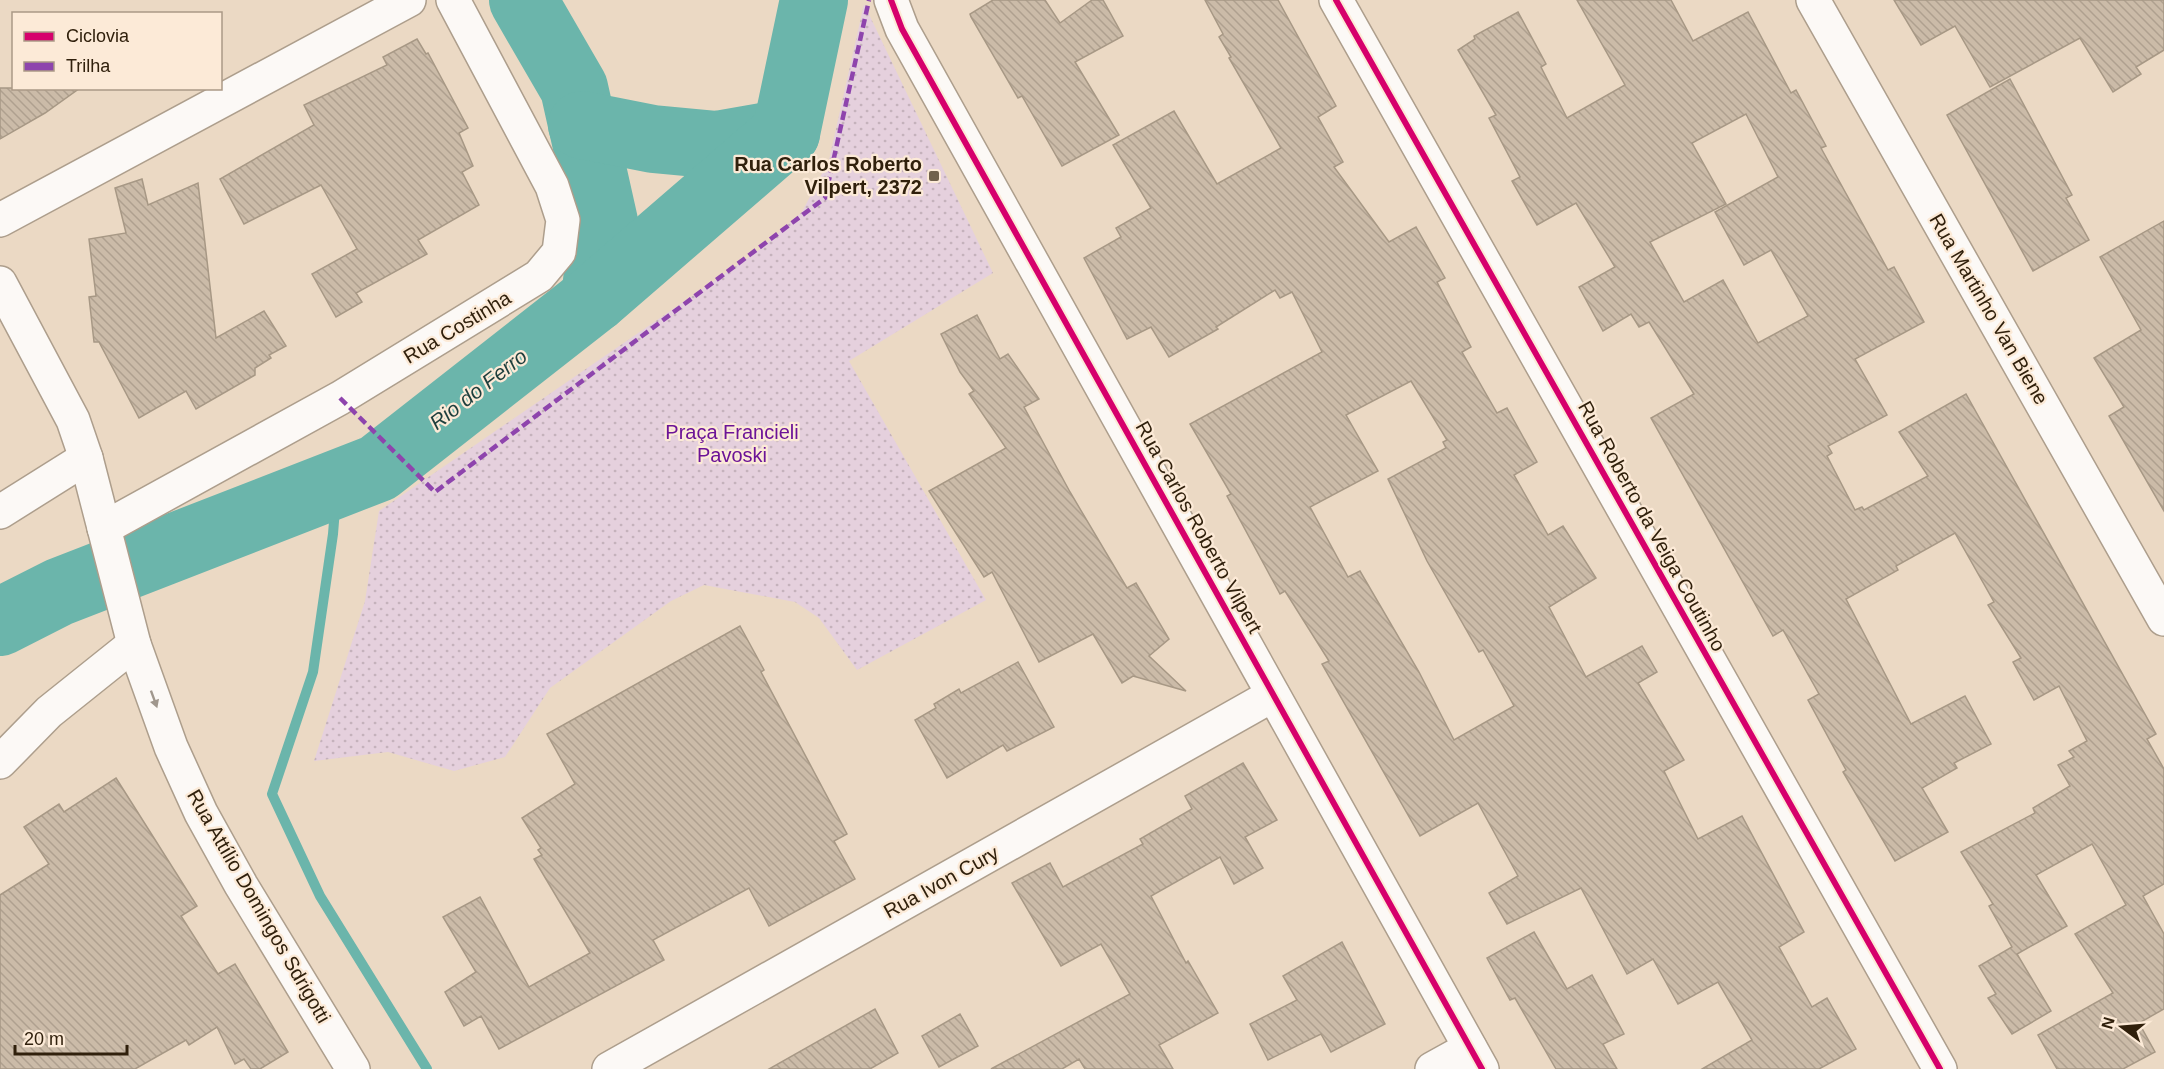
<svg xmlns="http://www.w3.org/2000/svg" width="2164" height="1069" viewBox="0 0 2164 1069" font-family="Helvetica,sans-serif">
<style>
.grass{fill:url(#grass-dots)}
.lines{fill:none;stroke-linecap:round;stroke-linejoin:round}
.stream{stroke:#6bb5ab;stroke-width:10}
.river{stroke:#6bb5ab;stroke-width:68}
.building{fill:url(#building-back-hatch);stroke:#a79885;stroke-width:1.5;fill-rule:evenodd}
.street-casing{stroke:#ad9e8c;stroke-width:36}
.street{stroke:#fcf9f6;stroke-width:33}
.quiet{stroke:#8e44ad;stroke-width:4.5;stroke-dasharray:9 4.5;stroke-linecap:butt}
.cycleway-casing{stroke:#fcead7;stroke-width:10}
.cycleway{stroke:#d6006c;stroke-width:6}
.oneway{fill:#a0978d}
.poi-dot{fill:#71614c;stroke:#fcead7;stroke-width:2}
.labels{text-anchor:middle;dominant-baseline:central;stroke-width:4.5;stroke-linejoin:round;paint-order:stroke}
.poi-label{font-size:20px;font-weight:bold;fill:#30200c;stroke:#fcead7;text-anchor:end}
.street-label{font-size:20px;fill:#30200c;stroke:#fcead7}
.park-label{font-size:20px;fill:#6c1397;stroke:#fcead7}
.water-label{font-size:21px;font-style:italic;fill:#1e3f3d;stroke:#fcead7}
</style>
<defs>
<pattern id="grass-dots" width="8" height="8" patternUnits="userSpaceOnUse" patternTransform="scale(1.5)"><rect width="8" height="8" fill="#e5d0dd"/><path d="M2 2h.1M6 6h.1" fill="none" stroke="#c5b2bc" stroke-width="1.8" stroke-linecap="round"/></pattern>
<pattern id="building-back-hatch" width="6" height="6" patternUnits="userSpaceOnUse" patternTransform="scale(1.5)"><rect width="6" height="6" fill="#cbbba8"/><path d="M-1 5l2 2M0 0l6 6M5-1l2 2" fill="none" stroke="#afa08f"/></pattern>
</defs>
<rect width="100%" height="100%" fill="#ebd9c4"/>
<polygon class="grass" points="864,4 993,273 849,361 986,600 857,670 819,618 795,602 704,585 671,601 550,688 505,757 454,771 388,752 314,761 365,601 379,511 759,250 802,212 829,160"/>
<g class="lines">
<polyline class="stream" points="337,484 333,534 313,672 272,794 320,896 427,1069"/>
<g class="river">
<polyline points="523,0 574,88 604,222 595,298"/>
<polyline points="582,125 653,139 717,145 786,133"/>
<polyline points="0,622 59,592 378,468 595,298 786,133 814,0"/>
</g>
</g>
<g class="building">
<polygon points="993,0 1045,0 1060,23 1092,0 1103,0 1123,36 1075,62 1119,135 1062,166 1022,96 1018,98 971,17 970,14"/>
<path d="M1205,0h73l58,106 -18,11 25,45 -9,5 55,75 27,-15 29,51 -8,4 34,65 -9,5 35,61 10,-5 30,54 -23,13 34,60 15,-9 33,52 -47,29 37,70 56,-31 15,26 -19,11 46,77 -20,11 34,68 44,-23 62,116 -25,15 33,60 15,-9 29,51 -37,20h-117l50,-29 -34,-58 -40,22 -25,-45 -26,15 -46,-86 -74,36 -18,-31 29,-17 -40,-73 -58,33 -98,-172 7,-3 -44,-70 -5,3 -53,-98 4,-2 -41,-70 132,-72 -30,-60 -12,6 -5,-8 -59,37 2,2 -49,28 -18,-30 -24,12 -43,-81 37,-21 -5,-9 35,-20 -38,-63 61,-34 43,73 64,-36 -52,-90 2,-1 -12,-20 4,-3zM1411,381l36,59 -4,2 3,6 -58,31 39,82 52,91 4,-2 31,56 -60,34 -35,-68 -59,-101 -12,6 -38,-70 68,-36 -32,-56z"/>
<path d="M1577,0h94l22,41 55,-29 43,81 5,-3 30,56 -5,2 67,122 6,-3 30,55 -69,37 32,56 -59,31 4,7 -5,3 28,54 7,-3 2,3 64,-34 -29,-44 67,-38 190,340 -9,5 17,30v115l-21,12 21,38v75l-25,14 16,29 -32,17h-66l-19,-34 75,-42 -38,-59 51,-29 -34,-61 -56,31 31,51 -50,28 34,57 -39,23 -24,-36 8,-4 -17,-28 33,-19 -23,-41 4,-2 -32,-52 74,-39 -2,-5 37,-22 -12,-21 16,-8 -5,-6 18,-10 -28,-55 -25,14 -21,-38 8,-4 -33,-53 6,-3 -39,-69 -59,33 2,4 -52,29 65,125 54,-28 26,48 -37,19 3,5 -35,20 26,44 -53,29 -52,-89 3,-2 -38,-70 11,-6 -36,-64 -10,6 -122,-218 43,-24 -45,-72 -10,5 -8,-13 -28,17 -24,-44 36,-20 -39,-64 -39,22 -25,-44 8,-4 -31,-59 7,-3 -38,-65 17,-11 -1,-3 44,-24 28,52 -5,3 26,51 58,-33zM1746,114l32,63 -63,35 29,53 27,-15 37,66 -50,27 -35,-63 -39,22 -34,-60 76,-38 -34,-61z"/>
<polygon points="1894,0 2164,0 2164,50 2136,67 2141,74 2113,92 2080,38 1990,87 1955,26 1921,45"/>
<polygon points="417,39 426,54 428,53 468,128 459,133 473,166 462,172 479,205 418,240 427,254 356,293 362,302 336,317 312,274 357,249 321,185 244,224 220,179 314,125 304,105 387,65 383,57"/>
<polygon points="2010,79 2072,195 2066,198 2089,240 2033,271 1947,115"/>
<polygon points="0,88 80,88 45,113 0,139"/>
<polygon points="142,179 148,205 198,183 216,338 264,311 286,346 269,355 271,358 255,368 255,375 196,409 186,391 139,418 99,342 94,342 89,297 96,296 89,239 126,233 115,188"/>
<polygon points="2164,221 2164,511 2109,416 2124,407 2094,358 2141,330 2100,257"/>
<polygon points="977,315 1000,359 1008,354 1039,399 1024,407 1070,492 1127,588 1136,583 1169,639 1149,656 1186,691 1133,676 1122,683 1093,634 1039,662 992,572 984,577 929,491 1006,448 969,394 974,391 960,372 941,334"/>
<polygon points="740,626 764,670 761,672 847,834 834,841 855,879 769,926 749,888 653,940 664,960 499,1049 481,1016 464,1026 445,992 476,972 443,917 480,897 529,987 590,953 534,859 542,855 538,850 541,848 522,818 575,784 547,734"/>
<polygon points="1018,662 1054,727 1007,751 1003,745 947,778 915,720 936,708 934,704 959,689 961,693"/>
<polygon points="1243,763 1277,820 1245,837 1263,868 1234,884 1220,857 1151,896 1186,963 1188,961 1218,1013 1159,1045 1173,1069 1085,1069 1079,1059 1062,1069 991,1069 1130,994 1101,944 1061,966 1012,883 1050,863 1063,887 1143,844 1140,839 1192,809 1185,796"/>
<polygon points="116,778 197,906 181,916 218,974 235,964 288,1052 260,1069 251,1069 244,1059 235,1064 217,1027 189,1045 186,1040 135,1069 0,1069 0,895 49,864 24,827 59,804 64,812"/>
<polygon points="1534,932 1567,989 1592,975 1624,1034 1603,1044 1617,1069 1556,1069 1515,998 1510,1000 1487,958"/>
<polygon points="1342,942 1385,1024 1331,1052 1321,1034 1268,1060 1250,1024 1297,1000 1283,976"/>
<polygon points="875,1009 898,1053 870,1069 769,1069"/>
<polygon points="960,1014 978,1046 939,1067 922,1036"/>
</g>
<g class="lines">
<defs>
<g id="street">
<polyline points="891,0 902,29 1482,1069"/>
<polyline points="1336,0 1940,1069"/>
<polyline points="1813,0 2164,619"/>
<polyline points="0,220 409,0"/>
<polyline points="0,283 73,420 86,458 134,644 171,747 201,813 241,885 353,1069"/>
<polyline points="0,512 86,458"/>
<polyline points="104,528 340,398 539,276 559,252 563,220 552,186 453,0"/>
<polyline points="0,762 49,712 134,644"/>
<polyline points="609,1069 1273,695"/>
<polyline points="1432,1069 1470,1048"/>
</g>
</defs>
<use href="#street" class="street-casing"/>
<use href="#street" class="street"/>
<polyline class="quiet" points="340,398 435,492 825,198 869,0"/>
<defs>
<g id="cycleway">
<polyline points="891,0 902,29 1482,1069"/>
<polyline points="1336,0 1940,1069"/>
</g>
</defs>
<use href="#cycleway" class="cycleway-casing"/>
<use href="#cycleway" class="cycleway"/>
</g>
<defs><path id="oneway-solid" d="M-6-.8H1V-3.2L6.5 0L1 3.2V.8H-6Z" transform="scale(1.5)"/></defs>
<use class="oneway" href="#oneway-solid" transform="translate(154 699) rotate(70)"/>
<rect class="poi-dot" x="928" y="170" width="12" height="12" rx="3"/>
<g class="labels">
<g class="poi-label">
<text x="922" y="164">Rua Carlos Roberto<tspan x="922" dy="23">Vilpert, 2372</tspan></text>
</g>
<g class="street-label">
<text transform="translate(1989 309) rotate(60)">Rua Martinho Van Biene</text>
<text transform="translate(457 327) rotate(-31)">Rua Costinha</text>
<text transform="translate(1652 526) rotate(61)">Rua Roberto da Veiga Coutinho</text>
<text transform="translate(1199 527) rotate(61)">Rua Carlos Roberto Vilpert</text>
<text transform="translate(941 882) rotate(-29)">Rua Ivon Cury</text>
<text transform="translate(259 906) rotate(60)">Rua Attílio Domingos Sdrigotti</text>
</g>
<g class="park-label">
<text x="732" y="432">Praça Francieli<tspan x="732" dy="23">Pavoski</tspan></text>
</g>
<g class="water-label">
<text transform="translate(478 389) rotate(-38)">Rio do Ferro</text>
</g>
</g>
<rect x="12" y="12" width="210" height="78" fill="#fcead7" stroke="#aa9986" stroke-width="1.5"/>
<rect x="24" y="32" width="30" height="9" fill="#d6006c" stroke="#aa9986" stroke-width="1.5"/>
<text x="66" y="42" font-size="18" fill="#30200c">Ciclovia</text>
<rect x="24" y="62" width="30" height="9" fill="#8e44ad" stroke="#aa9986" stroke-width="1.5"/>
<text x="66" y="72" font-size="18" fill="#30200c">Trilha</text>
<g transform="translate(2122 1027) rotate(286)" stroke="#fcead7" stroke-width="4.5" paint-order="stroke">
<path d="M0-4.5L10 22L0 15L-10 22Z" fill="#30200c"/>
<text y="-9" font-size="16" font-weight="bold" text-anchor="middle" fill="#30200c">N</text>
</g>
<path d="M15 1045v9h112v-9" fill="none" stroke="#30200c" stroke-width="3"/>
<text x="24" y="1045" font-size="18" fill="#30200c" stroke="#fcead7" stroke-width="4.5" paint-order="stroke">20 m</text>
</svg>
